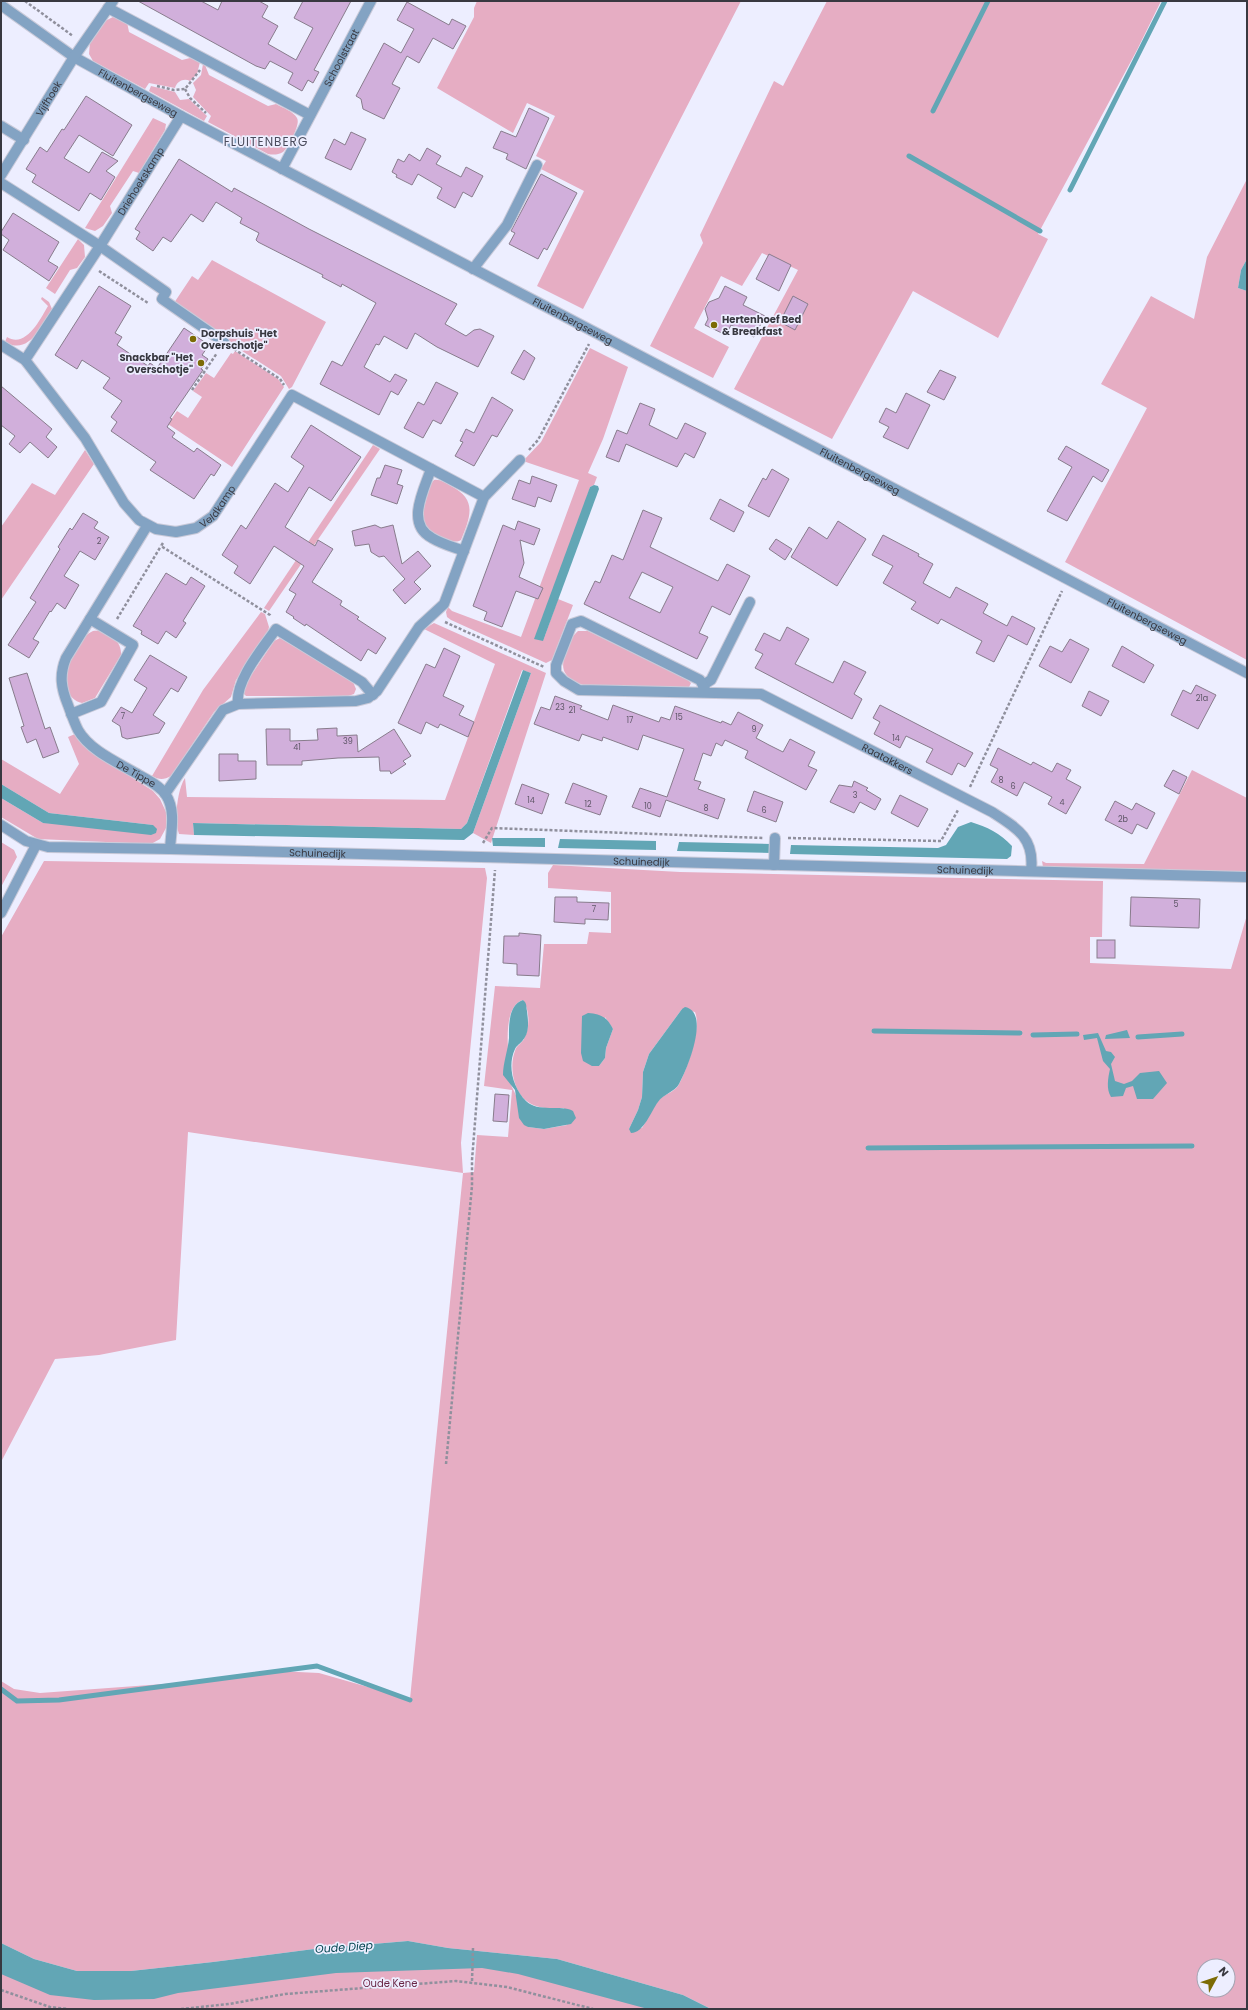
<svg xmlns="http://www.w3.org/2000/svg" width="1248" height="2010" viewBox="0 0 1248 2010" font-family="Poppins,sans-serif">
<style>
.green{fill:#e6adc3;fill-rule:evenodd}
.water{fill:#62a6b5}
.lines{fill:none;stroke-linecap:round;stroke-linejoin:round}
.stream{stroke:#62a6b5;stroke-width:5}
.building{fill:#d1afdb;stroke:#887c8c;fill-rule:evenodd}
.minor-casing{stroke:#c9cad9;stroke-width:12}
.path{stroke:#90909d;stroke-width:2.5;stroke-dasharray:3 2;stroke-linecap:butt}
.minor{stroke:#83a3c3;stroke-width:10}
.poi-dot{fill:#7c6b05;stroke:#edeeff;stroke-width:1.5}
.labels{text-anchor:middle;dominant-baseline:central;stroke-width:3.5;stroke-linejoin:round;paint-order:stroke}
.number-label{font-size:8px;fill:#5e5667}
.street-label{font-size:10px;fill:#383840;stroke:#edeeff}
.poi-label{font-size:10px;font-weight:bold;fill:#383840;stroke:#edeeff;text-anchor:start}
.park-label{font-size:10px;fill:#692646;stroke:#edeeff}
.water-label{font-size:11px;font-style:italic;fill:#044550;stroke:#edeeff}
.quarter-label{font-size:12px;letter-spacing:1px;fill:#4b4c5d;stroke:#edeeff}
</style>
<rect width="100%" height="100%" fill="#edeeff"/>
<g class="green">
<polygon points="477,1 741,1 583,309 537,286 584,191 541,169 546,161 536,156 555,116 527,103 513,133 437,88 474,17 474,8"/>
<path d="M827,1h334l-24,49 -99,184 10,5 -50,99 -85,-47 -81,148 -98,-50 64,-119 -36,-17 -20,33 -21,-10 -27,52 35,19 -16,31 -63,-32 53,-103 -3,-8 74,-154 9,5zM793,297l15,7 -13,26 -15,-8z"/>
<path d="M113,17l14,5 2,10 53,28 8,-2 10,4 -3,12 -7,7c-6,-3 -13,0 -15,7l-26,-5 -4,6 -52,-28 -4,-7 1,-12 15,-21z"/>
<path d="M203,64l2,1 4,10 59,31 8,-2c7,4 17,7 21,14 4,6 -9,29 -14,34 -5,3 -10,3 -15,2l-60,-32 3,-6 -18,-19 3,-7 -3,-7 8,-8z"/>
<polygon points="151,86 175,92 180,100 189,99 207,116 204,121 149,91"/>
<polygon points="153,118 166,124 165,130 139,173 133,171 110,206 112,213 103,226 95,231 85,228"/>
<polygon points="1247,179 1247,259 1241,270 1238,288 1247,291 1247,660 1065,562 1147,408 1101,384 1151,296 1194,319 1207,257"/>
<polygon points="78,239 84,245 85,257 77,268 70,270 55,294 46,288"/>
<polygon points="212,260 326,322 292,387 289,389 281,376 236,347 237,346 174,303 192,276 198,280"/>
<path d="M42,297l7,5 3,7c-11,17 -23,47 -47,33l2,-5c19,12 34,-19 41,-31l-7,-7z"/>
<polygon points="590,348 628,367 603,439 588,473 597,477 594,485 590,487 543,641 558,599 573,605 552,660 546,663 451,620 447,617 446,612 448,607 452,611 521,637 579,480 523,461 541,442"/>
<polygon points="235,351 278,379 284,387 232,467 168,424 177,411 188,418 202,397 193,391 206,373 214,378 231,353 233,354"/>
<polygon points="373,445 380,449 269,611 264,608"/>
<polygon points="85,450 94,464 1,600 1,527 32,483 55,495"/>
<path d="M434,480c6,-1 12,3 17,6 27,14 19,31 10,54 -5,3 -9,1 -14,-1 -24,-9 -28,-17 -20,-42 2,-6 3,-13 7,-17z"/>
<path d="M261,612l4,2 4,13 -2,8 -31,45 -5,17 -17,15 -43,64c-7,4 -12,4 -19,0l51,-86z"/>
<path d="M434,623l112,50 -55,170 -18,-10 58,-160 -9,-3 -55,153 -6,6 -268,-6 1,12 -15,-1c-5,-13 -2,-44 6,-56l2,19 258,3 50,-136 -71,-35z"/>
<path d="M93,631c13,-2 29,9 28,24l-26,43 -13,5c-31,-7 -9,-64 11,-72z"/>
<path d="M578,631h10l100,49 3,3 -3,6 -105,-4c-20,-8 -24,-16 -16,-35 3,-8 5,-14 11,-19z"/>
<polygon points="280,638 353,682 356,689 354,694 348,696 246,696 243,693 244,686 274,641"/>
<polygon points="75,734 82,743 91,751 153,791 160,799 166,812 166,828 160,839 151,844 38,839 1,817 1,798 43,823 153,825 49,813 1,784 1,759 60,794 79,764 68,737"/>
<polygon points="1192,770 1247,798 1247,873 1043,867 1042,861 1046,863 1144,864"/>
<polygon points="1,842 14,850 17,857 1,887"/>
<path d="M44,861l441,7 2,10 -26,265 2,30 11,-1 3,-37 31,2 4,-47 -28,-4 11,-100 45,2 4,-44h43l2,-12 22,1v-41l-63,-4v-15l5,-8 127,7 423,9 -1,56h-12v26l141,6 16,-54v1094h-536l-28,-14 -126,-36 -109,-11 -40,-7 -94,8 -101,13 -82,9h-54l-43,-12 -33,-16v-262l13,8 26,4 137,-10 100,-12 42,2 91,26 53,-526 -275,-41 -12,208 -77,15 -44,4 -54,103v-525zM523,1000c7,10 7,28 1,39 -2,4 -8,7 -9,12 -6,15 -2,41 13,51 10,7 24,7 36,6l3,17 -23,4 -16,-2c-6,-13 -9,-27 -16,-40 -2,-5 -2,-13 -2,-18 -2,-17 -8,-63 13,-69zM682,1009l13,3c7,15 -9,61 -17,74 -4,6 -13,8 -18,13 -7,7 -12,20 -18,29l-13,1 9,-19 4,-13 1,-25 6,-18zM605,1017l8,12 -7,19 -1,10 -6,8zM1204,1966h24v24h-24z"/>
<polygon points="1,1955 48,1979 300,1964 533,1964 695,2009 1,2009"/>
</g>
<g class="water">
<polygon points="1247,259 1247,291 1238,288 1241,270"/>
<polygon points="594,485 598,486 599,489 543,641 534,639 590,487"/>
<polygon points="523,670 531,673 473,833 464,840 194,835 193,823 461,829 467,823"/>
<polygon points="1,784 49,813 153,825 157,829 156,833 151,835 43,823 1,798"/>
<path d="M971,822c16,5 29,11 41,24l-1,10 -4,3 -217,-5 1,-9 147,3 8,-3 12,-18z"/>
<polygon points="492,838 545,838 545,847 493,846"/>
<polygon points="560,839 656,841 656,850 558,848"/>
<polygon points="679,842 771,844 771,853 677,851"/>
<path d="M523,1000c4,3 3,6 4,11 1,9 3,21 -4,29 -2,3 -7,6 -8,9 -8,17 -2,39 11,52 12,12 35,3 47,10l3,7 -5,6 -27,5 -16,-2 -4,-2 -5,-7 -4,-28 -12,-15c0,-12 5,-25 6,-37 0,-12 -1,-33 14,-38z"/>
<path d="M685,1007c26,5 2,63 -6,77 -4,8 -16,10 -21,18 -7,9 -14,31 -27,31l-2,-4 9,-19 4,-13 1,-25 6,-18 33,-45z"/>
<path d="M588,1013c13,1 19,4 25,16l-7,19 -1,10 -6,8h-7l-9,-5 -2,-8 1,-37z"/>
<polygon points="1127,1030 1130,1038 1105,1039 1106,1035"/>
<path d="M1098,1033l8,18 5,1 4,5 -4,7 4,17 9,3 8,-3 8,-8 19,-2 8,12 -14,16h-16l-4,-13 -7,2 -3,8 -12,1c-5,-8 -3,-19 -1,-28l-7,-8 -6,-23 -13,2 -1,-5z"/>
<polygon points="408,1941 448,1948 557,1959 683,1995 711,2009 648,2009 518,1974 482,1968 336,1973 178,1993 154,1999 94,2000 50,1995 1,1974 1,1943 34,1959 77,1971 131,1971 213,1962 314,1949"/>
</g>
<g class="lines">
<g class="stream">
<polyline points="933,111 988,1"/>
<polyline points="909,156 1040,231"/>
<polyline points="1070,190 1165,1"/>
<polyline points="874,1031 1020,1033"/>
<polyline points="1033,1035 1077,1034"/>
<polyline points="1138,1037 1182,1034"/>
<polyline points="868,1148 1192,1146"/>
<polyline points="1,1689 17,1701 59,1700 317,1666 410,1700"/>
</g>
</g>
<g class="building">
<polygon points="138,1 201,1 218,10 222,1 259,1 268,6 262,17 278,26 268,44 296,60 313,28 294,18 303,1 351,1 314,70 319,72 313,83 308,80 302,91 288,83 293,73 270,61 265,69 256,66"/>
<polygon points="407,2 449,25 452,19 466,26 453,49 433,38 419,63 407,56 392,84 400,88 384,119 363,109 361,99 356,96 384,43 401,53 414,29 397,20"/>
<polygon points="86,96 132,125 113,156 79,135 64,158 89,173 102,152 118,161 106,171 115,177 101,200 90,193 79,211 32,182 36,175 26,169 40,147 47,152 62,129 64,130"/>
<polygon points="529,108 549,118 526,169 506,159 508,154 493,148 501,131 516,137"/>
<polygon points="351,132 366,139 351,170 325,158 334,139 345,145"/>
<polygon points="427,148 441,156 436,164 461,177 466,167 483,176 472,197 463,192 455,208 437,198 442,188 418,174 412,185 396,177 397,175 392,172 398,159 404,162 409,154 420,161"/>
<polygon points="179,159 232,192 234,188 309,229 457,304 445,324 466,336 474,330 480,329 494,336 478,367 437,347 415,333 407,349 384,336 379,345 376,344 364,367 390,382 395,374 407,380 398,395 391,391 379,415 320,384 332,361 342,366 376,303 342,284 341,287 322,277 323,275 258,242 256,240 259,233 240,223 242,218 216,202 203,222 191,214 171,242 163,237 153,251 136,239 140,232 135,229"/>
<polygon points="541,174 577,193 547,250 544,248 538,259 509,244 515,233 511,231"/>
<polygon points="13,213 59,242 48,261 58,267 49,281 3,250 9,240 1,234 1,232"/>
<polygon points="769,254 791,265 779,291 756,279"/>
<polygon points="99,286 131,306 115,333 122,337 117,345 148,366 150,363 157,368 184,328 209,345 202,355 208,359 201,369 203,370 170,418 172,419 167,427 175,433 172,437 194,452 197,448 221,465 214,476 211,474 194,499 150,470 156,462 111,431 117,422 111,417 122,401 103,388 110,378 82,360 77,369 55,355"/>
<polygon points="725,286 747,297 743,305 765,316 754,337 731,325 726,335 705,325 708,319 705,309 709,302 719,298"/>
<polygon points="793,296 808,304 795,330 780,322"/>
<polygon points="524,350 535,358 524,380 511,373"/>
<polygon points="940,370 956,377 944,400 927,392"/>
<polygon points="436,382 458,393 441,424 433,420 423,438 404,428 418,402 424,405"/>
<polygon points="1,386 52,429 46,437 57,447 48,458 30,442 20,453 9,444 15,436 1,425"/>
<polygon points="906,393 930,405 908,449 883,437 889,427 879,422 886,408 896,413"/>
<polygon points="492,397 513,410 497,437 492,435 474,466 455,456 463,442 460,441 466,429 474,433"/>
<polygon points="640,403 655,409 649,425 677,439 685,423 706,433 694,458 685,453 677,467 626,444 619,462 606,457 617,430 627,434"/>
<polygon points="311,425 361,457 331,501 309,487 285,527 315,546 318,540 333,549 312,582 342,601 340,605 359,617 357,619 386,638 376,654 368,649 361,661 306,624 305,626 293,618 294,617 286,612 296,594 289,590 304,566 274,546 250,584 234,573 238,566 222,555 241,525 246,529 275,483 288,492 304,466 291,457"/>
<polygon points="1066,446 1109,470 1102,482 1093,476 1067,521 1047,511 1072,467 1058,459"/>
<polygon points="385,465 402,470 397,484 403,486 397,504 371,495 377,478 380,478"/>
<polygon points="772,469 789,479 769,517 748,506 763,478 766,480"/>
<polygon points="532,476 557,485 551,502 538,497 535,507 512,499 519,480 530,484"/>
<polygon points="720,499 744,512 734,532 710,519"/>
<path d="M643,510l19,8 -12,29 68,34 9,-17 23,12 -20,39 -18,-9 -13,27 9,4 -11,22 -113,-55 11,-23 5,2 12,-28 11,5zM642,572l31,15 -13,26 -31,-15z"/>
<polygon points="83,513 98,522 94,528 109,537 95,560 80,551 64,576 79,585 65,609 57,603 51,612 50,611 33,639 39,642 29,658 8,645 36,602 30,598 60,549 58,547 70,528 72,530"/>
<polygon points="518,521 540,529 534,545 520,540 524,563 519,577 543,588 538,599 516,591 502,627 484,620 487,612 473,606 503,525 515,530"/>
<polygon points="838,521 866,539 837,586 791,557 809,527 827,539"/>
<polygon points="375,525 381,528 393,525 402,564 418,551 431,566 414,582 421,589 405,604 393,590 405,579 384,556 379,557 371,552 369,544 355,546 352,531"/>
<polygon points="883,535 919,554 918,556 933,564 923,583 950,598 956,587 988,604 983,613 1007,626 1012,616 1035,628 1027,645 1008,635 994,662 976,653 982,641 941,619 938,624 911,609 916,602 883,583 893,566 872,555"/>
<polygon points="776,539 792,549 785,560 769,549"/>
<polygon points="166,573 186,585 191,577 205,586 183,621 186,623 176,638 166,631 158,644 141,634 142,631 133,626"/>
<polygon points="787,627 809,639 795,664 833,683 844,661 866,672 854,694 862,699 852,719 755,668 763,654 755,650 764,633 780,641"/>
<polygon points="1070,639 1089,649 1071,683 1039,666 1050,646 1062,652"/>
<polygon points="1122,646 1154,665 1144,683 1112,666"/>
<polygon points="444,648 460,656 443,696 464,706 459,715 474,722 468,737 440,724 438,728 426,722 421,734 398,723 426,664 435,668"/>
<polygon points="150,655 187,677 178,692 171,688 153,715 165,723 159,733 127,739 122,737 120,726 112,721 121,707 132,713 147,688 134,680"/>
<polygon points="27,673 45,729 50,727 59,752 43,758 36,739 27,743 21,727 24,726 9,678"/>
<polygon points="1196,685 1216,695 1198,729 1171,715 1183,690 1191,694"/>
<polygon points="1089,691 1109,701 1101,716 1082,706"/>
<polygon points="555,696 582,706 580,709 608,720 613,705 659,722 661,717 670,720 675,706 721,723 722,721 731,725 738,712 763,725 756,738 769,745 783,752 790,739 815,752 808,766 817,770 806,790 745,758 748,751 725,740 722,746 716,743 711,756 703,753 694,780 701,782 698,789 725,799 718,819 666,800 660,817 632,807 640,788 667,797 684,749 643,735 638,750 603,737 602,741 582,734 579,741 534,724 541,707 550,710"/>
<polygon points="880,705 973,753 965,767 958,763 952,775 926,762 933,749 906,736 900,748 874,734 880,722 873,718"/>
<polygon points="337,728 337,736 357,735 358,752 394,729 411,756 403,761 406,764 391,774 390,771 380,771 379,757 338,758 302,761 302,765 267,765 266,729 290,729 290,741 318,740 317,729"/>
<polygon points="998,748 1031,765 1033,762 1052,772 1057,763 1071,770 1066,779 1081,787 1066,814 1048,804 1052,797 1024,782 1017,796 991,782 998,769 990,765"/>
<polygon points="219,754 238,754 238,761 256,761 256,779 219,781"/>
<polygon points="1173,770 1187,777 1179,794 1164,786"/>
<polygon points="854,781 868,788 866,790 881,799 875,810 860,802 854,813 830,802 839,785 852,787"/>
<polygon points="573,783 607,796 600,815 565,803"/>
<polygon points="522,784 549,794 542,814 515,804"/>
<polygon points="754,791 783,802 776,822 747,811"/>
<polygon points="900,795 928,809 918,827 891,813"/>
<polygon points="1115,801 1132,810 1136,803 1155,813 1147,829 1137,824 1132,834 1105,820"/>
<polygon points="555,897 577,897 577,902 609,903 608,920 585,919 585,924 554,922"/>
<polygon points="1131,897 1200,899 1199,928 1130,926"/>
<polygon points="519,933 541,935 539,976 517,975 517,964 503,963 504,936 519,936"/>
<rect x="1097" y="940" width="18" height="18"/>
<polygon points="495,1094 509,1095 507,1122 493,1121"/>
</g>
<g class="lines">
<defs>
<g id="minor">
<path id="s1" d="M1,5l73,52 107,59 1066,557"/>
<polyline points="108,8 310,115"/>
<polyline points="1,126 24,140"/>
<path id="s2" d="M282,169l89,-168"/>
<path id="s3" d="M1,175l73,-118 39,-56"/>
<polyline points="1,183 100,246 166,292 162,299 224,342"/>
<polyline points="473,269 507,225 537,165"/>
<path id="s4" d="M1,345l24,15 60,78 39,65 15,17 17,9 20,3 20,-4 17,-12 79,-121 192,102"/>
<path id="s5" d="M25,360l75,-114 81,-130"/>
<path d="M431,469c-7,21 -26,55 1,69 10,6 21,9 32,13"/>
<path id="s6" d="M147,526l-81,132c-7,17 -5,30 2,47 3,8 6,17 10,25 12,21 41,33 61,45 9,5 21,11 27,20 10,16 5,36 4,54"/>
<polyline points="703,685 711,680 750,602"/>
<path id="s7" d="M707,693l-7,-13 -119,-59 -9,3 -16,41v8l8,8 15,9 182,4 231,118c25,16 43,26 39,59"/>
<path d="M238,704c-3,-24 25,-56 38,-75l86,53 11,13"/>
<polyline points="71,714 101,702 133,645 90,619"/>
<polyline points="165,794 223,710 238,704 356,701 368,698 377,691 419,627 444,604 484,497 520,460"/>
<path id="s8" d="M1,825l25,16 22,6 122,2 1077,28"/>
<polyline points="774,865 775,838"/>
<polyline points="1,913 36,845"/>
</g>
</defs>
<use href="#minor" class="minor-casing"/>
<g class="path">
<polyline points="25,1 73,36"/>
<polyline points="157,86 174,90 185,89 200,70"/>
<polyline points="185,89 190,98 206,113"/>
<polyline points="99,271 148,303"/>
<polyline points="234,349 280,379 284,385"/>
<polyline points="192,390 217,353"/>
<polyline points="529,450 538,440 589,344"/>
<polyline points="163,543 161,546 270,615 271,617"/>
<polyline points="117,619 161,546"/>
<polyline points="445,622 544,667"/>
<polyline points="970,787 1062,591"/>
<polyline points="788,838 941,841 958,810"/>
<polyline points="483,843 492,828 763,838"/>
<polyline points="446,1464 472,1186 472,1160 495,870"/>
<polyline points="472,1981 473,1948"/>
<polyline points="1,1990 50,2007 68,2009"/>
<polyline points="181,2009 229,2004 285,1994 456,1981 507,1987 593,2009"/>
</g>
<use href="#minor" class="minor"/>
</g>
<g class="poi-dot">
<circle cx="714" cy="325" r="4"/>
<circle cx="193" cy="339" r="4"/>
<circle cx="201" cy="363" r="4"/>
</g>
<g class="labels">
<g class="number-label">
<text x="99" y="541">2</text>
<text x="1202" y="698">21a</text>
<text x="560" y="707">23</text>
<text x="572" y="710">21</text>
<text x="123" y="716">7</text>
<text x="679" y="717">15</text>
<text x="630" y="720">17</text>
<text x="754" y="729">9</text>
<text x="896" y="738">14</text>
<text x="348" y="741">39</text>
<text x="297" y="747">41</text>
<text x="1001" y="780">8</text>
<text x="1013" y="786">6</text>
<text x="855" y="795">3</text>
<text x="531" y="800">14</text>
<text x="1062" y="802">4</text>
<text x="588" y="804">12</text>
<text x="648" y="806">10</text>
<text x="706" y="808">8</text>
<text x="764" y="810">6</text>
<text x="1123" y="819">2b</text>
<text x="1176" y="904">5</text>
<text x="594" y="909">7</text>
</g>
<g class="street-label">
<text stroke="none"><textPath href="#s2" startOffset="126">Schoolstraat</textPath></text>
<text stroke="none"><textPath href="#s1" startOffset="163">Fluitenbergseweg</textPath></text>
<text stroke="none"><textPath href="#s3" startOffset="90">Vijfhoek</textPath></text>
<text stroke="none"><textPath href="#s5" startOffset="213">Driehoekskamp</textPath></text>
<text stroke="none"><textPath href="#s1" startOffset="654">Fluitenbergseweg</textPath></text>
<text stroke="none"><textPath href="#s1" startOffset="978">Fluitenbergseweg</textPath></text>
<text stroke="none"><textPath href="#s4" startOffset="316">Veldkamp</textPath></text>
<text stroke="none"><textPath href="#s1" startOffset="1302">Fluitenbergseweg</textPath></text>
<text stroke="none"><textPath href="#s7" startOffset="562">Raatakkers</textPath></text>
<text stroke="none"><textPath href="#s6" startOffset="304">De Tippe</textPath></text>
<text stroke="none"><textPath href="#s8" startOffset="322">Schuinedijk</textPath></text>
<text stroke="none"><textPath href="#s8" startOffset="646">Schuinedijk</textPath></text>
<text stroke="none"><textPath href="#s8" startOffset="970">Schuinedijk</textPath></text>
</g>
<g class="poi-label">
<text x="722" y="319">Hertenhoef Bed<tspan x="722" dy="12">&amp; Breakfast</tspan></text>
<text x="201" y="333">Dorpshuis "Het<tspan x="201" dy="12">Overschotje"</tspan></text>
<text x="193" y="357" text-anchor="end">Snackbar "Het<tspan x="193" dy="12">Overschotje"</tspan></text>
</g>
<g class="park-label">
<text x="390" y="1983">Oude Kene</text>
</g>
<g class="water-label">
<text transform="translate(344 1947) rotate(-4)">Oude Diep</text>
</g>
<g class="quarter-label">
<text x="266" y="141">FLUITENBERG</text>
</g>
</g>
<rect width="1248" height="2010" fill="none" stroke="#383840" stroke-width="4"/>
<g transform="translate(1216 1978) rotate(50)"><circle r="19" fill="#edeeff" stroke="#a5a5b3"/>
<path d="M0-3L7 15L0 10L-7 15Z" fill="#7c6b05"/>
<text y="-6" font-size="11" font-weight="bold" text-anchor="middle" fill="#383840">N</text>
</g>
</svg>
